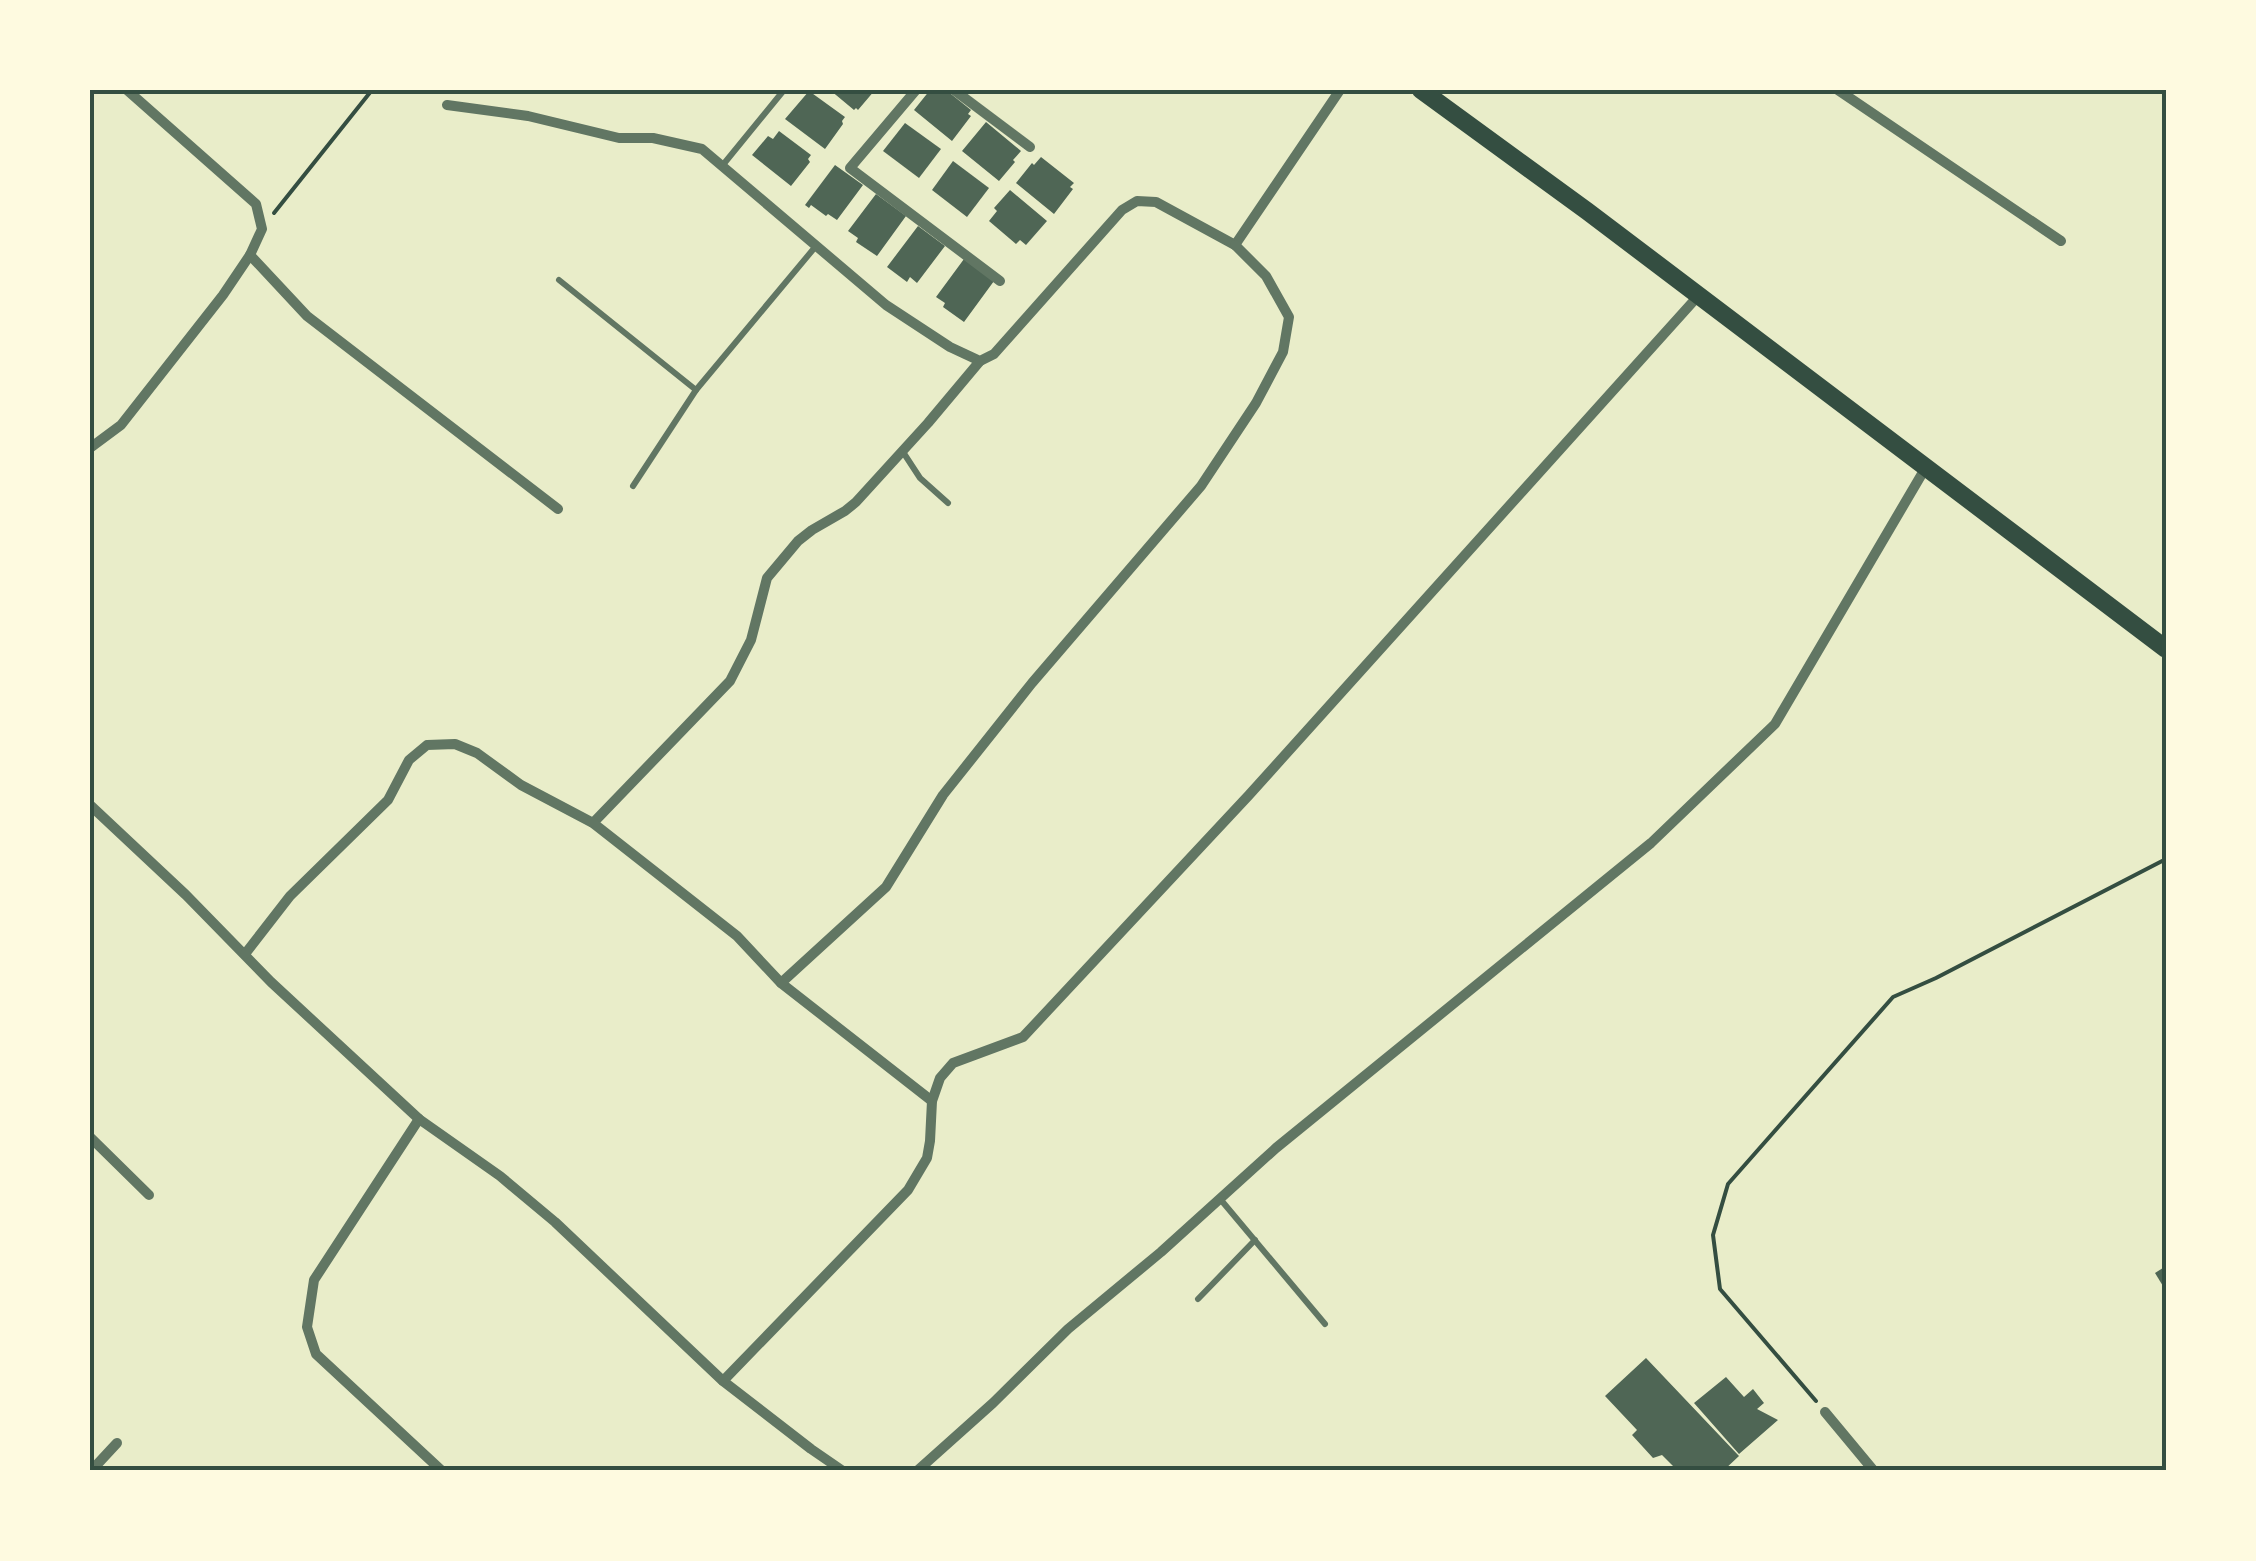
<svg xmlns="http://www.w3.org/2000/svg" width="2256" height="1561" viewBox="0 0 2256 1561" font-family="Arial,sans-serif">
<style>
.building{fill:#4f6655}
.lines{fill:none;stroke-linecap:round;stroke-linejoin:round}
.path{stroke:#344e41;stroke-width:4}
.service{stroke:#617663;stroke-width:6}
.minor{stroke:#617663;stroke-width:10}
.secondary{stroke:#344e41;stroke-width:18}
.neatline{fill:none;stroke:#344e41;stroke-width:4}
</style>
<rect width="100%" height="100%" fill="#e9edc9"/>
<g class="building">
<polygon points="830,90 875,90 858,110 856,108 854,110"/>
<polygon points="930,90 946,90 971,110 968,114 971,116 952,141 914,110"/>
<polygon points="809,91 845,117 842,121 843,124 825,149 785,119"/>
<polygon points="986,122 1021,151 1013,160 1015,162 999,181 962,151"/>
<polygon points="905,123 941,149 919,178 883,151"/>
<polygon points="779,131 811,155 808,159 810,162 791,186 752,155 768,136 773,139"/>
<polygon points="1041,157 1074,183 1070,187 1073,189 1054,214 1016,183 1032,163 1034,165"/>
<polygon points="953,161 989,188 967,217 932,190"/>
<polygon points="835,165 863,185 837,220 828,214 826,216 811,205 809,208 805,205"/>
<polygon points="1010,190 1047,221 1026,245 1020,240 1016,244 989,221 997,211 994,208"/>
<polygon points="876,194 906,216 877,256 856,242 858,238 848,231"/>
<polygon points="918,226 945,246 917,283 910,277 907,282 887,267"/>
<polygon points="964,259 994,281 964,322 943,307 945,303 936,297"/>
<polygon points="2166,1266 2166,1291 2155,1273"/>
<polygon points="1646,1358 1739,1456 1723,1471 1678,1471 1662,1455 1653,1458 1632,1435 1637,1430 1605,1396"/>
<polygon points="1726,1377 1744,1397 1753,1389 1764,1403 1757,1409 1778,1420 1739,1454 1694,1403"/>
</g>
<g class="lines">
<g class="path">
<polyline points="274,213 372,90"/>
<polyline points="1816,1401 1720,1289 1713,1235 1728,1184 1893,997 1936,978 2166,859"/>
</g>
<g class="service">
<polyline points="722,166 784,90"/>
<polyline points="559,280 696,390"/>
<polyline points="903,452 920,478 948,503"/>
<polyline points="633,486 696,390 816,246"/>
<polyline points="1221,1200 1325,1324"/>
<polyline points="1198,1299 1255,1240"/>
</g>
<g class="minor">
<polyline points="916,90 850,168 1000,281"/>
<polyline points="954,90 1030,147"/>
<polyline points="1838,90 2061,241"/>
<polyline points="447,105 528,116 619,138 653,138 702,149 886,305 950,347 980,361 994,354 1122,210 1137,201 1156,202 1235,245 1340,90"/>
<polyline points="250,255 307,316 558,509"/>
<polyline points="90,448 121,425 223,295 250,255 262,229 256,204 127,90"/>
<polyline points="90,805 186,895 271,982 419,1119 500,1176 555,1222 723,1381 811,1449 843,1471"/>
<polyline points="593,823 730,681 751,640 767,578 798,541 812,530 845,511 856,502 928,423 980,361"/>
<polyline points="245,954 290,896 388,800 409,760 427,745 455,744 477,753 521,785 593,823 737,936 781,983 932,1101"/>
<polyline points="781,983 886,887 943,795 1032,683 1201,486 1256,403 1283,352 1289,317 1266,276 1235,245"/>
<polyline points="419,1119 314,1280 307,1327 316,1354 442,1471"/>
<polyline points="90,1137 149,1195"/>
<polyline points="723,1381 908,1190 927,1158 930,1141 932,1101 940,1078 953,1063 1023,1037 1249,795 1699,295"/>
<polyline points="1825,1412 1874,1471"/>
<polyline points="91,1471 117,1443"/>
<polyline points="917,1471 993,1403 1068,1329 1161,1252 1276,1148 1651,843 1775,724 1926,467"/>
</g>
<polyline class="secondary" points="1421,90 1587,211 2166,649"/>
</g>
<rect width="2256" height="1561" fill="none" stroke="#fefae0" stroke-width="185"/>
<rect x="92" y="92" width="2072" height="1376" class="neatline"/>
</svg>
